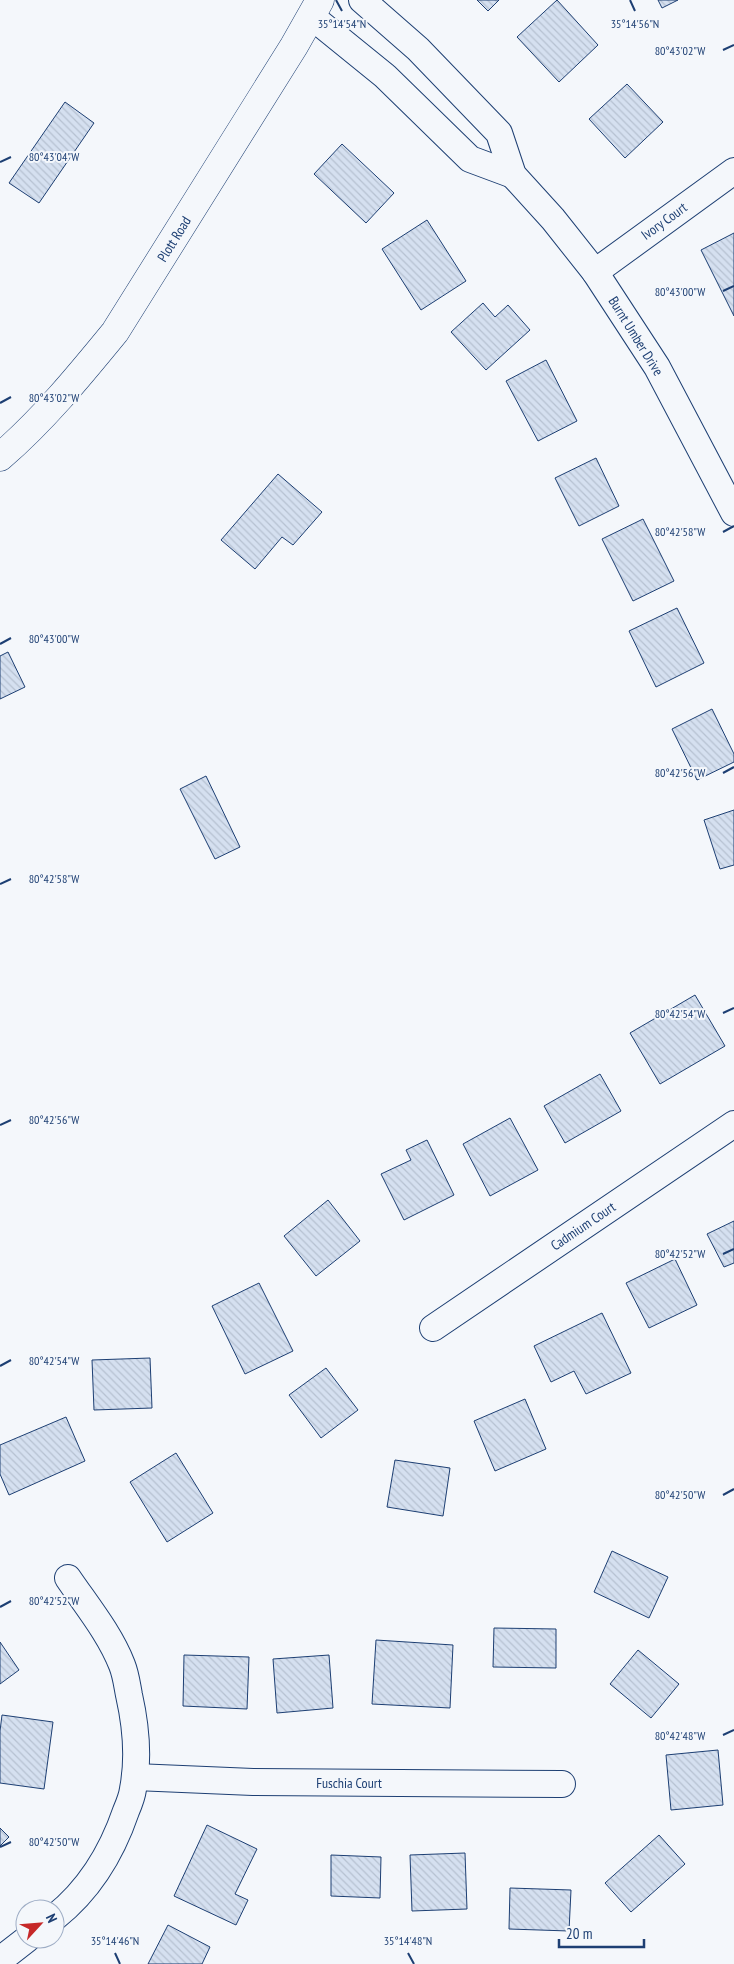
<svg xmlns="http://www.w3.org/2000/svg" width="734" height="1964" viewBox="0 0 734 1964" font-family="'PT Sans Narrow',sans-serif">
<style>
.building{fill:url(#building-back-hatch);stroke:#1d3f73}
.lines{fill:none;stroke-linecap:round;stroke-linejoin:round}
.minor-casing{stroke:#1d3f73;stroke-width:28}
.tertiary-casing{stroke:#1d3f73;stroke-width:29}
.minor{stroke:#f4f7fb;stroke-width:26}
.tertiary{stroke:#f4f7fb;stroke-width:28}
.ticks{fill:none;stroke:#1d3f73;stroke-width:2}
.labels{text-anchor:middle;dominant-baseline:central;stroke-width:4;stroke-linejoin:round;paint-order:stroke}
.street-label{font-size:14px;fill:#1d3f73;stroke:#f4f7fb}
.ticks-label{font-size:12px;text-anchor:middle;fill:#1d3f73;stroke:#f4f7fb;stroke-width:4;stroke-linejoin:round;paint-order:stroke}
</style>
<defs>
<pattern id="building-back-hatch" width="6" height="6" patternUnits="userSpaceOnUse" patternTransform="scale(1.25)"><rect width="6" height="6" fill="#d5e0f0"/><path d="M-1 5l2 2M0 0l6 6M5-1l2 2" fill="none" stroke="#b6c1d1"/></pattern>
</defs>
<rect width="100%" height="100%" fill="#f4f7fb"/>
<g class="building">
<polygon points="477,0 499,0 488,11"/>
<polygon points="557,0 598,45 559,82 517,37"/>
<polygon points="658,0 678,0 662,8"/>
<polygon points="627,84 663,122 625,158 589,119"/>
<polygon points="65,102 94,123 39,203 9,183"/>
<polygon points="342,144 394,193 366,223 314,174"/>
<polygon points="427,220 466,281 421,310 382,249"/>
<polygon points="734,233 734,316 701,250"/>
<polygon points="483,303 495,317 508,305 530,330 486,370 451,332"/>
<polygon points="546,360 577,421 538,441 506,381"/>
<polygon points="596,458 619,506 579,526 555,478"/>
<polygon points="278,474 322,512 293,545 282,537 255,569 221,540"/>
<polygon points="643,519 674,581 633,601 602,539"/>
<polygon points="677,608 704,663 656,687 629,631"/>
<polygon points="8,652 25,687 0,699 0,656"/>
<polygon points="712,709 734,754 734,762 697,780 672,729"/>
<polygon points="206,776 240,847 215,859 180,789"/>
<polygon points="734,810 734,865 720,869 704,820"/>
<polygon points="695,995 725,1046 660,1084 630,1033"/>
<polygon points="600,1074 621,1111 565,1143 544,1106"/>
<polygon points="510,1118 538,1170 490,1196 463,1144"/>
<polygon points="427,1140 454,1195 404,1220 381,1174 411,1160 406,1150"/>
<polygon points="328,1200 360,1241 316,1276 284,1236"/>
<polygon points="734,1221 734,1263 724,1267 707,1234"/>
<polygon points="675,1259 697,1305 649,1328 626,1283"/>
<polygon points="259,1283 293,1351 245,1374 212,1306"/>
<polygon points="602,1313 631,1373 586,1394 574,1371 551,1382 534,1346"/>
<polygon points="150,1358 152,1408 94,1410 92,1360"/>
<polygon points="326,1368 358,1410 321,1438 289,1395"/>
<polygon points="525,1399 546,1449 495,1471 474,1421"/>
<polygon points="66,1417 85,1461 9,1495 0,1474 0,1445"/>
<polygon points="176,1453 213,1513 167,1542 130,1482"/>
<polygon points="395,1460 450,1468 443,1516 387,1507"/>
<polygon points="612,1551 668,1577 649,1618 594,1592"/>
<polygon points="494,1628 556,1629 556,1668 493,1667"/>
<polygon points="376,1640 453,1645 450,1708 372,1704"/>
<polygon points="0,1642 19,1670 0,1684"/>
<polygon points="638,1650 679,1684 651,1718 610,1684"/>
<polygon points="184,1655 249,1657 247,1709 183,1706"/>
<polygon points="329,1655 333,1708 277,1713 273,1659"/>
<polygon points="2,1715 53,1722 44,1789 0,1783 0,1731"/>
<polygon points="718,1750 723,1805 671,1810 666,1755"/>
<polygon points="207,1825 257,1849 235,1894 248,1900 236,1925 174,1896"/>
<polygon points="0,1828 9,1837 0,1846"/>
<polygon points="659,1835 685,1864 631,1912 605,1883"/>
<polygon points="465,1853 467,1909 412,1911 410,1855"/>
<polygon points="331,1855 381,1857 380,1898 331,1896"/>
<polygon points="510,1888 571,1890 569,1931 509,1929"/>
<polygon points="168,1925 210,1947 202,1964 148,1964"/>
</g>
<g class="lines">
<defs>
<g id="minor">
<polyline points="362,0 418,49 499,133 513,175 553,219 595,272 657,367 734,513"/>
<polyline points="311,16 385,76 470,159 513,175"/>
<polyline points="595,272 734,171"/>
<polyline points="433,1328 734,1124"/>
<polyline points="135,1777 253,1782 562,1784"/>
<path d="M55,1917c34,-27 57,-65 71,-106 3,-7 6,-14 7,-22 6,-31 3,-63 -4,-94 -2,-10 -3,-20 -7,-30 -12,-31 -35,-59 -54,-87"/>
<polyline points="0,1960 27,1939"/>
</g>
<path id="tertiary" d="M0,457c43,-37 79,-81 115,-125l179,-286 26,-46"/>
</defs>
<use href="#minor" class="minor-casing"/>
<use href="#tertiary" class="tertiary-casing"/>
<use href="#minor" class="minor"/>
<use href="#tertiary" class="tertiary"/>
</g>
<path class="ticks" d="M336,0l6,11M630,0l5,11M723,50l11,-5M0,162l11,-5M723,291l11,-5M0,403l11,-6M723,532l11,-6M0,644l11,-6M723,773l11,-6M0,884l11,-5M723,1013l11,-5M0,1125l11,-5M723,1254l11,-5M0,1366l11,-6M723,1495l11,-6M0,1607l11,-6M723,1735l11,-5M0,1847l11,-5M115,1953l5,11M408,1953l6,11"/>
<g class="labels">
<g class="street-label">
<text transform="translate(664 221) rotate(-36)">Ivory Court</text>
<text transform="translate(174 239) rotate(-58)">Plott Road</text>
<text transform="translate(636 336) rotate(58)">Burnt Umber Drive</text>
<text transform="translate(583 1226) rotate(-34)">Cadmium Court</text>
<text x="349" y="1783">Fuschia Court</text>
</g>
</g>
<g class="ticks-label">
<text x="342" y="28">35°14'54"N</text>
<text x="635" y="28">35°14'56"N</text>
<text x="680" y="55">80°43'02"W</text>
<text x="54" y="161">80°43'04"W</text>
<text x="680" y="296">80°43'00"W</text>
<text x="54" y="402">80°43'02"W</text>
<text x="680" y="536">80°42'58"W</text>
<text x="54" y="643">80°43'00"W</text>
<text x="680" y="777">80°42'56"W</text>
<text x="54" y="883">80°42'58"W</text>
<text x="680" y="1018">80°42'54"W</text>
<text x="54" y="1124">80°42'56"W</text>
<text x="680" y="1258">80°42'52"W</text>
<text x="54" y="1365">80°42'54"W</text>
<text x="680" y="1499">80°42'50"W</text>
<text x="54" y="1605">80°42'52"W</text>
<text x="680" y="1740">80°42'48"W</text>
<text x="54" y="1846">80°42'50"W</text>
<text x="115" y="1945">35°14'46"N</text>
<text x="408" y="1945">35°14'48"N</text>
</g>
<g transform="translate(40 1924) rotate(64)"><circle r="24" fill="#f4f7fb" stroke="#9eadc5"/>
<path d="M0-4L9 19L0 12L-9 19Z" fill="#c62828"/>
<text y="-8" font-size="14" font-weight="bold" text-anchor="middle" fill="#1d3f73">N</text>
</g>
<path d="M559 1939v8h85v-8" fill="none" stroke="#1d3f73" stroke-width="2.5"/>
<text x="566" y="1939" font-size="15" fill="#1d3f73" stroke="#f4f7fb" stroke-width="4" paint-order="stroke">20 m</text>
</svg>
